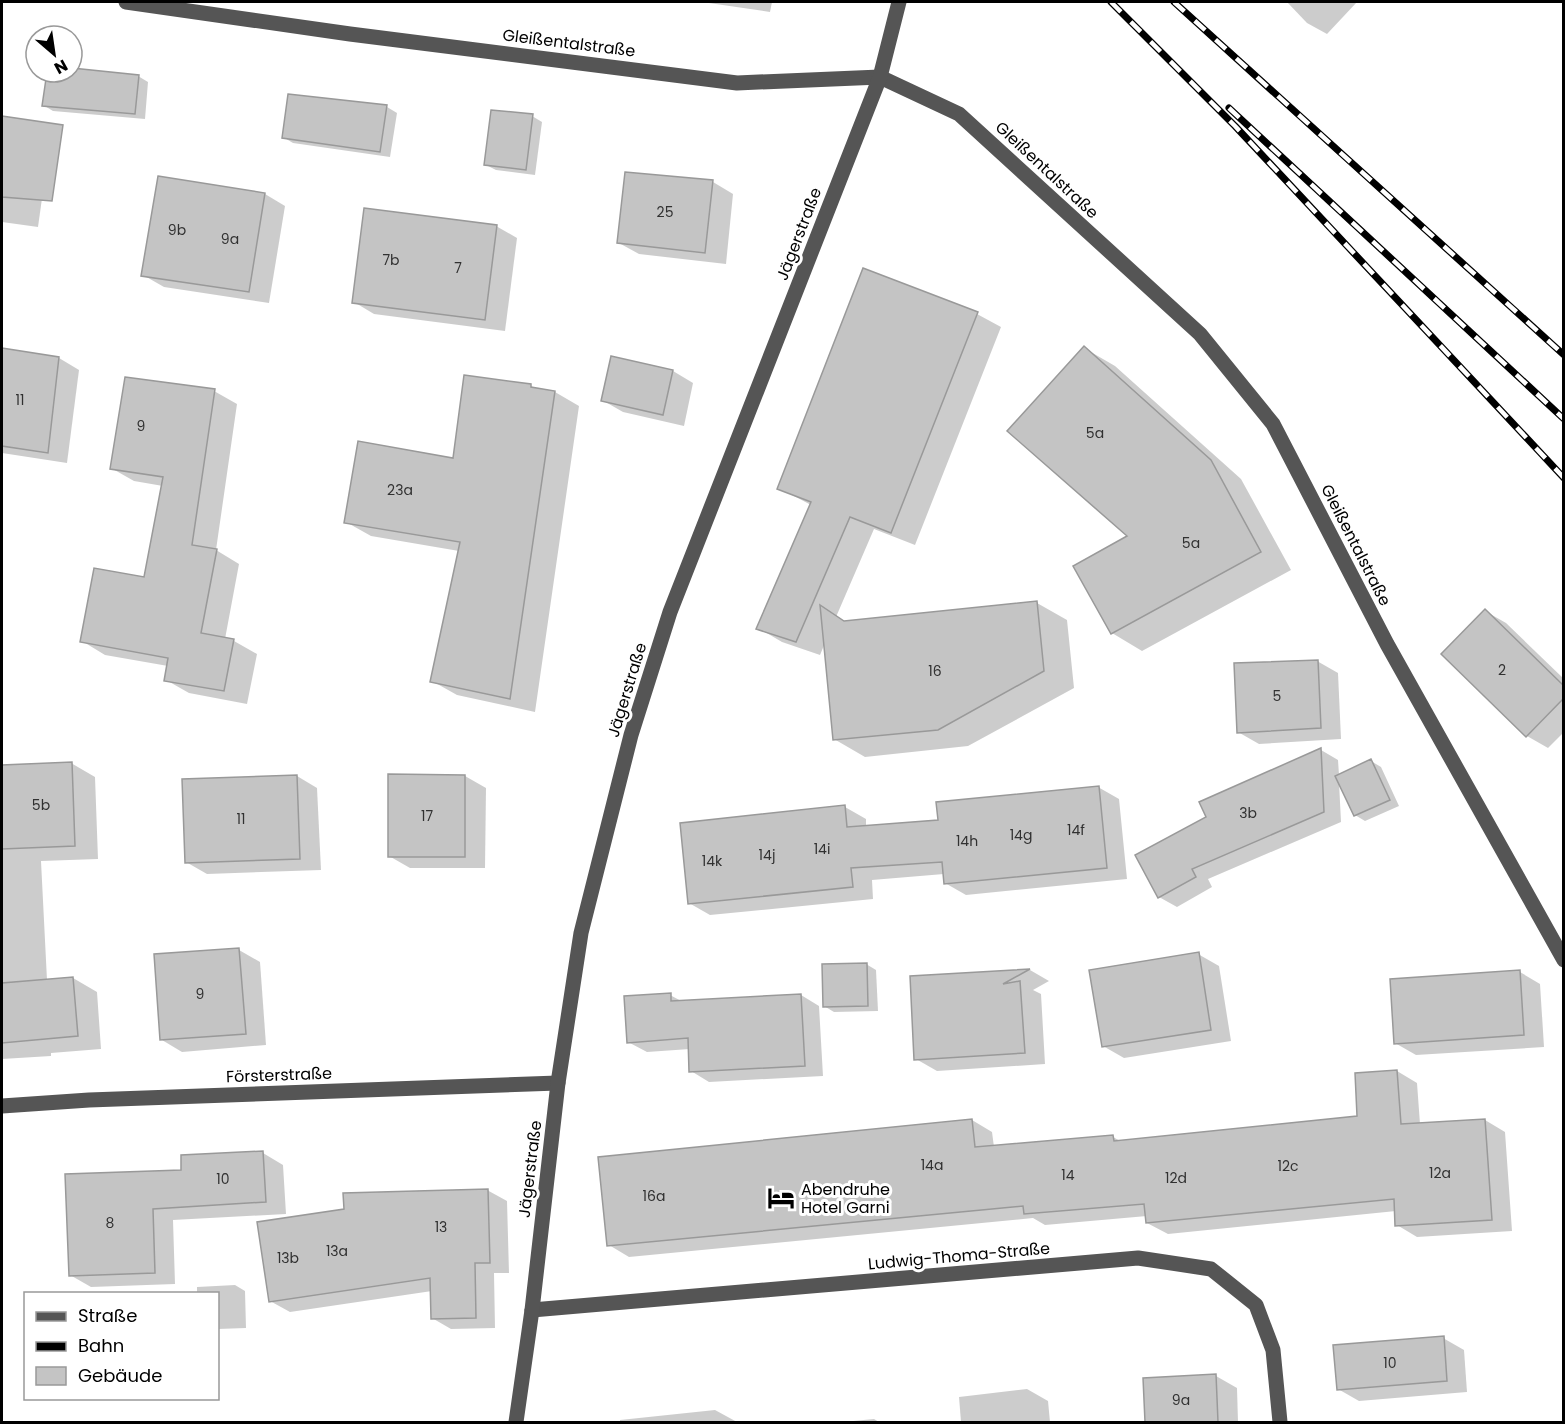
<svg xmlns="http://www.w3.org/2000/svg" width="1565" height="1424" viewBox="0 0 1565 1424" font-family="Poppins,sans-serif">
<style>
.shadow{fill:#0003}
.building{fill:#c4c4c4;stroke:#999;stroke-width:1.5}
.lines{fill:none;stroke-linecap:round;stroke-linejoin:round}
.minor{stroke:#555;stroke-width:15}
.rail-casing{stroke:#000;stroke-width:7}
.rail{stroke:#fff;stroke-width:4.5;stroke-dasharray:14;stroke-linecap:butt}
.labels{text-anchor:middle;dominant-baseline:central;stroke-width:6;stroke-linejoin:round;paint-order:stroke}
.number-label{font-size:14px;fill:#313131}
.street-label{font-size:16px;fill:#000;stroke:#fff}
.poi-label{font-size:16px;fill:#000;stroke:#fff;text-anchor:start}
</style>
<rect width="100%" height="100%" fill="#fff"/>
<g class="shadow">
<polygon points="702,2 772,2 770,12"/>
<polygon points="1287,2 1357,2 1327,34 1307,23"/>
<polygon points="72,69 138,76 148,82 145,119 53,111 43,105 48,72 72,72"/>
<polygon points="387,107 397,113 390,157 293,143 283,137"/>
<polygon points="532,116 542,122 535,175 496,170 486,165"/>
<polygon points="2,118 30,122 51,134 38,227 2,222"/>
<polygon points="713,182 733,194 726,264 639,254 619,243"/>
<polygon points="265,194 285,206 269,303 164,287 143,275"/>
<polygon points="496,226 517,238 505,331 374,314 354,302"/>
<polygon points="977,314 1001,327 915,545 874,529 836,617 846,622 1037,603 1067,620 1074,688 968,746 865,757 834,739 825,643 820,655 782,642 758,628 811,505 779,488"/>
<polygon points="1084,348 1115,366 1241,479 1291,570 1142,651 1112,633 1129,536"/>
<polygon points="2,349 59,358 79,370 67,463 2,453"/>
<polygon points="612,358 673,371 693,383 684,426 623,412 602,400"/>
<polygon points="531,386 538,390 555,392 579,406 535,712 457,695 432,681 459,551 371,536 346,522 455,460"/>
<polygon points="214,391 237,404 216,550 239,564 225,639 234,641 257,654 247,704 189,693 166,680 168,666 105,655 82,641 145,578 163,486 134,481 111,468"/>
<polygon points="1485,611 1506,623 1564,679 1564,732 1548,748 1527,736 1443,654"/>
<polygon points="1317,661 1338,673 1341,739 1259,744 1238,732"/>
<polygon points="1321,750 1338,760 1339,775 1371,761 1381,767 1399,806 1365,821 1355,815 1339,782 1341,822 1208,879 1212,887 1177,907 1159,897 1208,818 1201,802"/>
<polygon points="71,763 95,777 98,859 41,861 47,980 73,978 97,992 101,1049 51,1053 51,1056 2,1059 2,766"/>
<polygon points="297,776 317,788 321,870 207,874 186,862"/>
<polygon points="390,776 465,776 486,788 485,868 410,868 389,856"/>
<polygon points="1098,787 1119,799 1127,879 966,895 945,883 944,874 872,880 873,899 710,915 689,903 845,807 866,819 866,827 939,822"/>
<polygon points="239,950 260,962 266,1045 182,1052 162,1040"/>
<polygon points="1198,954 1219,966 1231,1041 1124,1058 1103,1046"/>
<polygon points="866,964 876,970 878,1011 834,1012 824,1006"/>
<polygon points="1030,970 1049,981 1033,990 1041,994 1045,1064 937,1071 916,1059 911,978"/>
<polygon points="1520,972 1540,984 1544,1047 1416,1055 1395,1043"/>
<polygon points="670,995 683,1002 801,995 819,1006 823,1076 709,1082 691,1071 690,1049 647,1052 628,1042"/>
<polygon points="1397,1071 1417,1083 1420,1124 1485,1120 1505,1132 1512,1231 1417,1237 1397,1225 1396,1211 1168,1234 1147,1223 1147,1216 1045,1225 1033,1218 629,1257 609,1245 972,1120 992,1132 994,1147 1113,1137 1122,1142 1359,1117"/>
<polygon points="263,1153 283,1165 286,1214 173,1220 175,1284 91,1287 70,1275 183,1171"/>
<polygon points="487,1190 507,1201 509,1273 494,1273 495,1328 451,1329 432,1318 432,1291 290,1312 270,1301"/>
<polygon points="235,1285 245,1291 246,1328 218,1329 218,1294 197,1294 197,1287"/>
<polygon points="1443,1338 1464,1350 1467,1392 1359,1401 1338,1389"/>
<polygon points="1216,1376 1237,1388 1238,1422 1147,1422 1145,1380"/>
<polygon points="1027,1389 1048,1401 1050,1422 961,1422 959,1397"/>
<polygon points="715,1410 737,1422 620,1422 620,1420"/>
<polygon points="874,1419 879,1422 843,1422"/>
</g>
<g class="building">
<polygon points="72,68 139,75 135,114 42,106 47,72 72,72"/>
<polygon points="288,94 387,105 380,152 282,138"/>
<polygon points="491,110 533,114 526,170 484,165"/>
<polygon points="2,116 63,125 52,201 2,197"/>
<polygon points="625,172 713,180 705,253 617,243"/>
<polygon points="158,176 265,193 249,292 141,276"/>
<polygon points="364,208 497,225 485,320 352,303"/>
<polygon points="863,268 978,312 891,533 850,517 796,642 756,629 811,502 777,489"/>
<polygon points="1084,346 1211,460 1261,552 1111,634 1073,566 1127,536 1007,431"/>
<polygon points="2,348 59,357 48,453 2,446"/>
<polygon points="611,356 673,370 663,415 601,401"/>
<polygon points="464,375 531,384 531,387 555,391 510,699 430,682 460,542 344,523 358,441 453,458"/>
<polygon points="125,377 215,389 192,545 217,549 201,633 234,639 224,691 164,681 168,658 80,642 94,568 144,577 163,477 110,469"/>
<polygon points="1037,601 1044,671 938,730 833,740 820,605 844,621"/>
<polygon points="1485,609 1563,685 1563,699 1526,737 1441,654"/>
<polygon points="1318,660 1321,728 1237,733 1234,663"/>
<polygon points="1321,748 1324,812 1192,869 1196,877 1158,898 1135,855 1206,817 1199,802"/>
<polygon points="1371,759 1390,800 1354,816 1335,776"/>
<polygon points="72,762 75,846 2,849 2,765"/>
<polygon points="388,774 465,775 465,857 388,857"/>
<polygon points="297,775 300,859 185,863 182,779"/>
<polygon points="1099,786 1107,868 944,884 942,862 851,868 853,887 688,904 680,823 845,805 847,827 938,820 936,802"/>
<polygon points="239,948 246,1034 160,1040 154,954"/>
<polygon points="1199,952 1211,1030 1102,1047 1089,970"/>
<polygon points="867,963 868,1006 823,1007 822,964"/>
<polygon points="1030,969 1003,984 1020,981 1025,1053 914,1060 910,976"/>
<polygon points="1520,970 1524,1035 1394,1044 1390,979"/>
<polygon points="73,977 78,1036 2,1043 2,983"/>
<polygon points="671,993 671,1001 801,994 805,1066 689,1072 688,1038 627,1043 624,996"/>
<polygon points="1397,1070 1401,1124 1485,1119 1492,1220 1395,1226 1394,1199 1146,1223 1144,1204 1024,1214 1023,1206 607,1246 598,1157 972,1119 975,1147 1113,1135 1114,1141 1357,1116 1355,1073"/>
<polygon points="263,1151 266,1202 153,1209 155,1273 69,1276 65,1174 181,1170 181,1155"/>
<polygon points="488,1189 490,1263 475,1263 476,1318 431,1319 430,1278 269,1302 257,1222 344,1209 343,1193"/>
<polygon points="1444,1336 1447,1381 1337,1390 1333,1345"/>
<polygon points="1216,1374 1218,1422 1145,1422 1143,1378"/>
</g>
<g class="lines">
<g class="minor">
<polyline points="126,2 350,34 737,83 880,77 959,114 1200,334 1273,424 1387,644 1564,960"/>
<polyline points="2,1106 89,1100 558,1083"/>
<polyline points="532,1310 1138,1258 1211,1269 1256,1305 1273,1350 1280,1422"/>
<polyline points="516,1422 532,1310 558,1083 581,933 631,735 670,612 880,77 899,2"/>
</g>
<defs>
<g id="rail">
<polyline points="1111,2 1235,126 1564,478"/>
<polyline points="1174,2 1564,355"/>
<polyline points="1229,108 1564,419"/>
</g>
</defs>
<use href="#rail" class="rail-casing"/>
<use href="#rail" class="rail"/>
</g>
<defs>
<symbol id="hotel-bare" viewBox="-9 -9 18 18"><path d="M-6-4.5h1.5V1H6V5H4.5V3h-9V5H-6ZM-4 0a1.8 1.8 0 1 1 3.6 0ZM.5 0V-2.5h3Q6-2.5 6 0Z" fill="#000" stroke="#fff" stroke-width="2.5" paint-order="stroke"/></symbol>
</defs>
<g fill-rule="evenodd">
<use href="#hotel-bare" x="762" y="1179" width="38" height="38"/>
</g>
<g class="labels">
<g class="number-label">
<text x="665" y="212">25</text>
<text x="177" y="230">9b</text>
<text x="230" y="239">9a</text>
<text x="391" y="260">7b</text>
<text x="458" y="268">7</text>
<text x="20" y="400">11</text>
<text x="141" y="426">9</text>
<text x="1095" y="433">5a</text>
<text x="400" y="490">23a</text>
<text x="1191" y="543">5a</text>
<text x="1502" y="670">2</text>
<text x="935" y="671">16</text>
<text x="1277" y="696">5</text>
<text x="41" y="805">5b</text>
<text x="1248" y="813">3b</text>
<text x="427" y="816">17</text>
<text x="241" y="819">11</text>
<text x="1076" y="830">14f</text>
<text x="1021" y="835">14g</text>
<text x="967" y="841">14h</text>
<text x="822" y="849">14i</text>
<text x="767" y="855">14j</text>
<text x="712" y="861">14k</text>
<text x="200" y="994">9</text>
<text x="932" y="1165">14a</text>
<text x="1288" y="1166">12c</text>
<text x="1440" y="1173">12a</text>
<text x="1068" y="1175">14</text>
<text x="1176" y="1178">12d</text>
<text x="223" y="1179">10</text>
<text x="654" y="1196">16a</text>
<text x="110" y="1223">8</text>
<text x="441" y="1227">13</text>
<text x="337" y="1251">13a</text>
<text x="288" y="1258">13b</text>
<text x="1390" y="1363">10</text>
<text x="1181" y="1400">9a</text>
</g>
<g class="street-label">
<text transform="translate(569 43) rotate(7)">Gleißentalstraße</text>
<text transform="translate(1047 170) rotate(43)">Gleißentalstraße</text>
<text transform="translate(799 234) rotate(-69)">Jägerstraße</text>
<text transform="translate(1356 545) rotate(63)">Gleißentalstraße</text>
<text transform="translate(627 690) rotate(-73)">Jägerstraße</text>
<text transform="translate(279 1075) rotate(-2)">Försterstraße</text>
<text transform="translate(530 1169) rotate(-83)">Jägerstraße</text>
<text transform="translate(959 1256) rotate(-5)">Ludwig-Thoma-Straße</text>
</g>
<g class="poi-label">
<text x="801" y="1189">Abendruhe<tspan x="801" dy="18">Hotel Garni</tspan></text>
</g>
</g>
<rect width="1565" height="1424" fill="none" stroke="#000000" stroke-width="6"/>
<rect x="24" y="1292" width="195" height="108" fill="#ffffff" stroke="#999999" stroke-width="1.5"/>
<rect x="36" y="1312" width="30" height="9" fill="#555555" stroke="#999999" stroke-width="1.5"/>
<text x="78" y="1322" font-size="18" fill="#000000">Straße</text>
<rect x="36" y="1342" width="30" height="9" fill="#000000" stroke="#999999" stroke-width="1.5"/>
<text x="78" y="1352" font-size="18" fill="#000000">Bahn</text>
<rect x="36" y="1367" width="30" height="18" fill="#c4c4c4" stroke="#999999" stroke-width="1.5"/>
<text x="78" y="1382" font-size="18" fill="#000000">Gebäude</text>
<g transform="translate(54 54) rotate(151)"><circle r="28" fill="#ffffff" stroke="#999999" stroke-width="1.5"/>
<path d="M0-4.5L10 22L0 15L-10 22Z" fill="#000000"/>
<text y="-9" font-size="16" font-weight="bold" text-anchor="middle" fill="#000000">N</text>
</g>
</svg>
